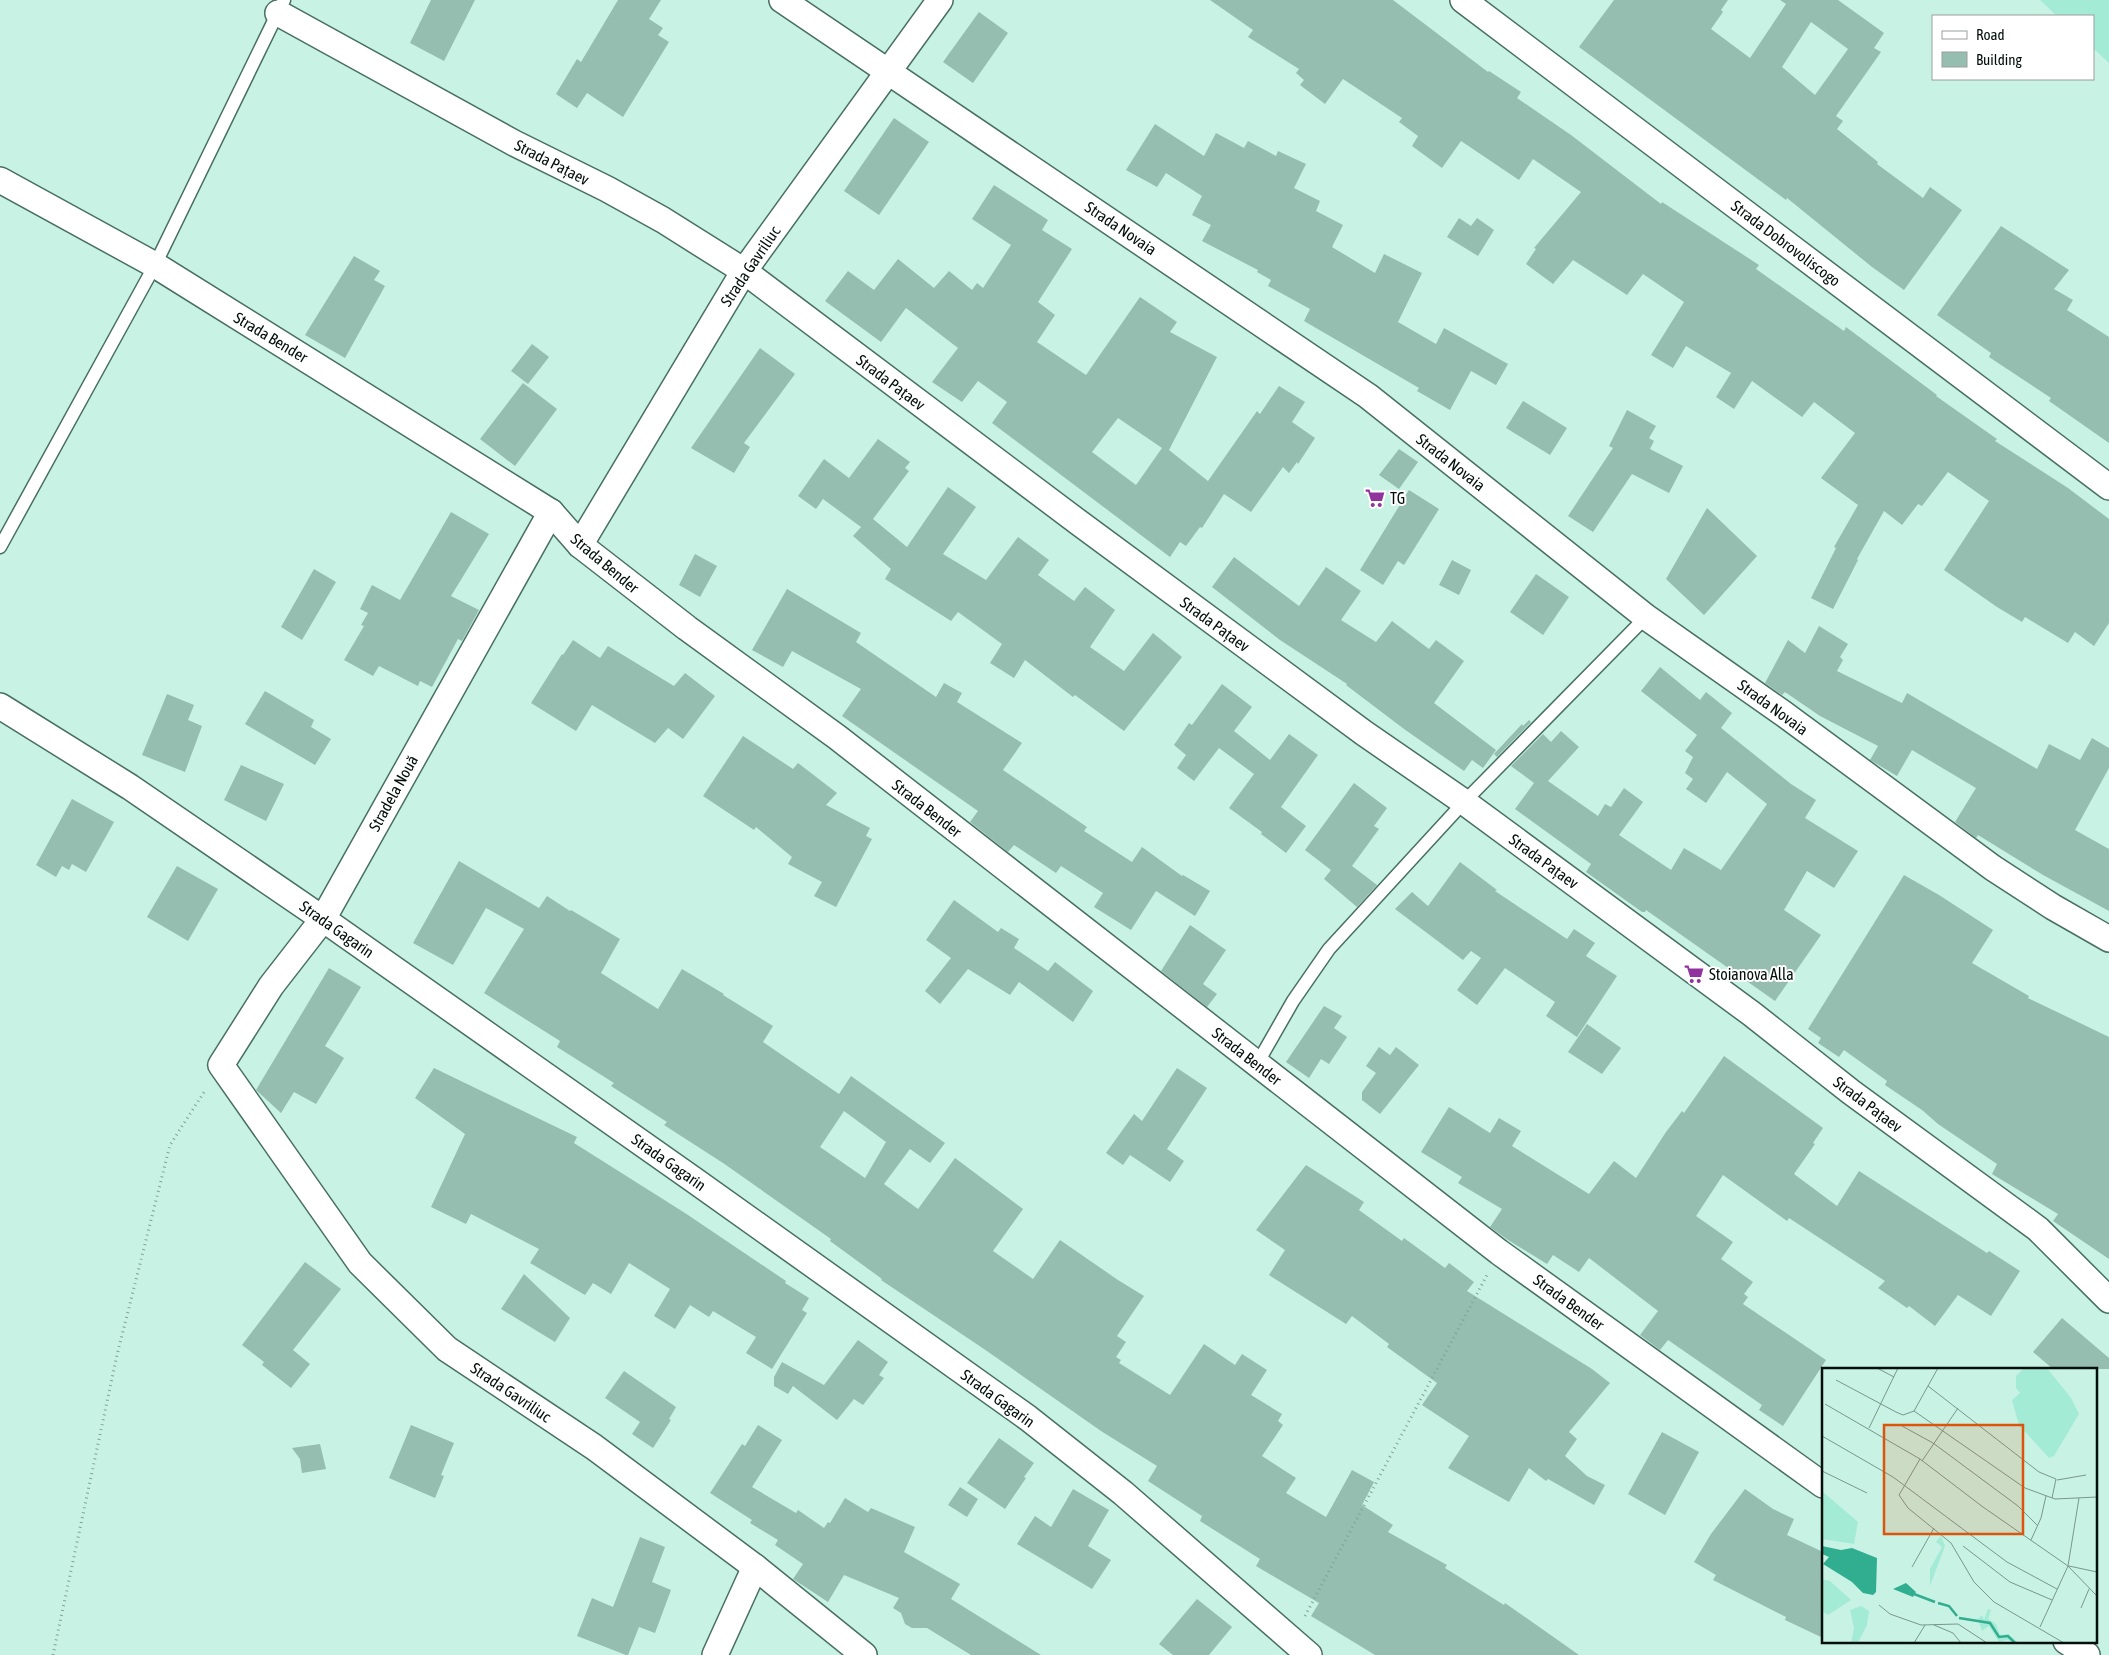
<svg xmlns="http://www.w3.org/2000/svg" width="2109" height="1655" viewBox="0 0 2109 1655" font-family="'Asap Condensed',sans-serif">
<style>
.green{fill:#a4ebd5}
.building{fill:#95beb0;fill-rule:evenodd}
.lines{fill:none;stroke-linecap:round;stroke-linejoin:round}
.service-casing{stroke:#486f63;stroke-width:15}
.minor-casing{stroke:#486f63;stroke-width:28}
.path{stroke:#82a297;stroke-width:3;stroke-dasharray:1 4;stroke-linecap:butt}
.service{stroke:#fff;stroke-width:12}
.minor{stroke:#fff;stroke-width:25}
.labels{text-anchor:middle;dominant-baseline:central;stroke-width:4;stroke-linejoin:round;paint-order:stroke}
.street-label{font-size:16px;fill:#020f0b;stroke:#fff}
.poi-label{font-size:16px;fill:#020f0b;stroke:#fff;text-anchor:start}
.inset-river{fill:none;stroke:#31ae90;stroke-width:2.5}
.inset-road{fill:none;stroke:#79978d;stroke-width:1}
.view{fill:#dc550c;fill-opacity:0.15;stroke:#dc550c;stroke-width:2.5}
.inset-edge{fill:none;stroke:#020f0b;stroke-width:2.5}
</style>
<rect width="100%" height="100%" fill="#c8f2e4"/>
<polygon class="green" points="2040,0 2109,0 2109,63 2093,48 2093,16 2057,16"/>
<g class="building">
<polygon points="431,0 475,0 444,61 410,43"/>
<polygon points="618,0 661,0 649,19 663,28 658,35 669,42 623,117 587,93 577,108 556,94 577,59 581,62"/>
<polygon points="1210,0 1393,0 1488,72 1489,71 1521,92 1517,98 1571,135 1661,204 1662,202 1759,265 1756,269 1844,331 1846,327 1937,395 1936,396 1997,439 1995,441 2068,488 2109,519 2109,623 2094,646 2075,632 2068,643 2025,617 2022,622 1997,607 1944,570 1989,501 1948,472 1922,506 1918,504 1902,525 1884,511 1857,559 1858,560 1833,609 1811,598 1836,548 1834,547 1858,505 1821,478 1855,433 1814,402 1802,417 1752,381 1734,409 1716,397 1731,373 1686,346 1673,368 1651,355 1684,302 1643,274 1627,295 1573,260 1553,284 1526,264 1536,249 1534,248 1581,192 1533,159 1519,180 1461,141 1442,168 1412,146 1418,136 1399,122 1402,118 1343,79 1325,104 1300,85 1304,80 1296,73 1299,69 1248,37 1253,30"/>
<path d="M1614,0h114l-7,10 2,2 -12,17 39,29 36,-54 -6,-4h58l46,33 -10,15 7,4 -45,64 7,5 -6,8 41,33 -1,2 46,34 7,-11 32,23 -58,80 -32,-23 -85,-69 -1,2 -207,-153zM1811,22l37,27 -33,46 -33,-28z"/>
<polygon points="979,12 1008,33 973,83 943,62"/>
<polygon points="894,118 929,142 879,215 844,191"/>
<polygon points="1155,124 1204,156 1216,133 1244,148 1248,141 1276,156 1278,151 1306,164 1294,188 1320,201 1316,211 1343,225 1332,247 1375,273 1384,254 1422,273 1398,322 1436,344 1444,328 1508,364 1496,385 1471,371 1450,410 1417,391 1419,388 1304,321 1310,309 1268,286 1271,280 1257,272 1258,270 1202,241 1211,225 1192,215 1202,196 1166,173 1157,187 1126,170"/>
<path d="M994,185l54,35 -6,10 30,19 -34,53 17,13 -18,27 49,33 54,-78 37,25 -7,10 47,25 -48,93 39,31 49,-70 3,3 19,-28 26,16 -13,20 23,16 -17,26 -1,-2 -8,11 -6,-6 -32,45 -27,-18 -22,34 -2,-1 -14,19 -6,-4 -10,15 -178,-134 15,-21 -29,-21 -16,21 -30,-20 26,-34 -52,-40 -25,34 -56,-41 23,-30 26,19 24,-31 36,29 15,-17 23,19 5,-7 6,5 28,-43 -39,-26zM1118,418l44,30 -26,37 -44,-33z"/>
<polygon points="1459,218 1471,226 1477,218 1494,230 1478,256 1447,237"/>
<polygon points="2001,226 2069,270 2054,289 2073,300 2067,310 2109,337 2109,443 2049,401 2051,398 1989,357 1991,353 1937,315"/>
<polygon points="354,256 380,271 374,280 385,286 345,358 305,335"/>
<polygon points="532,344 549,357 528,384 511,371"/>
<polygon points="760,348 795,374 744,443 750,447 734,473 691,448"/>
<polygon points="523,383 557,409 515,466 480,439"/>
<polygon points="1523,401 1567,428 1550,455 1506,428"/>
<polygon points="1627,410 1656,426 1649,438 1654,441 1650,449 1683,466 1669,493 1632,474 1593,532 1568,516 1613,448 1609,446"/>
<polygon points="878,439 910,462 905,468 909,471 873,519 907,547 948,487 976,507 943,554 986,580 1018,537 1049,560 1038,575 1074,601 1085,587 1115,610 1090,647 1124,671 1153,633 1182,657 1124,731 1075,695 1073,697 1025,660 1014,678 990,663 1002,644 958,612 951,621 885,579 891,569 853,536 861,527 823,499 816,509 798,496 824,459 849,478"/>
<polygon points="1399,449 1418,462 1399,489 1379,475"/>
<polygon points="1409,490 1439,509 1404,565 1398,561 1383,585 1360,570"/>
<polygon points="1707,508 1757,556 1704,615 1666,579"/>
<polygon points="451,512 489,534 451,596 479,610 462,641 458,639 432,687 420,681 418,686 379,666 373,676 344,660 364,626 361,625 368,613 360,609 372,585 400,600"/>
<polygon points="695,554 717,566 700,597 679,585"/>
<polygon points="1234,557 1299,606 1326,567 1361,591 1341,620 1376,642 1392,621 1429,649 1436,640 1464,661 1434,703 1496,750 1483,768 1472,760 1464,771 1404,729 1346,685 1347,684 1280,640 1212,587"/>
<polygon points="1452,560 1471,570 1459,595 1439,585"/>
<polygon points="314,569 336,582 302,640 281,627"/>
<polygon points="1536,574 1569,597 1543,635 1510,612"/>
<polygon points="787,589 861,633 856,642 936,697 944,683 962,693 957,702 1022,743 1003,770 1087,827 1084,831 1132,862 1142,847 1182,876 1183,875 1210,891 1195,916 1156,891 1131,930 1094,907 1103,893 1061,866 1056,873 1014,845 1008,852 970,822 978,811 842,716 861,689 792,651 783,667 752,650"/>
<polygon points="1819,626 1848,644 1840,657 1843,660 1837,671 1902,703 1907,693 2037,769 2049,744 2080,760 2092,738 2109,748 2109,768 2075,830 2109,849 2109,911 2043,875 1978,835 1976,838 1955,822 1976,788 1912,750 1897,776 1870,760 1878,746 1820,716 1785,692 1782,695 1765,683 1788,640 1805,653"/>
<polygon points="573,640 600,658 608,646 674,686 685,673 715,696 683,739 668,728 655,743 592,705 576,731 531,703 562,654 563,655"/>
<polygon points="1660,667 1700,700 1706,692 1732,713 1721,728 1791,784 1816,800 1805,818 1858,851 1834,888 1807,871 1784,910 1821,935 1775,1001 1646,910 1645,912 1642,912 1586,872 1591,864 1515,809 1534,783 1511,766 1543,734 1551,742 1561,731 1579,747 1548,781 1598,816 1605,804 1611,807 1624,788 1643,802 1619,835 1671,870 1684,848 1721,870 1767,804 1727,772 1706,803 1686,789 1693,779 1685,773 1693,757 1685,751 1697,735 1641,691"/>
<polygon points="1222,684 1252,707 1234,731 1270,760 1289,734 1318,755 1281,807 1306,826 1286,853 1261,834 1262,832 1229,808 1254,774 1219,748 1194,781 1177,768 1186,755 1174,745 1189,723 1192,725"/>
<polygon points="265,691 314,720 311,727 331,739 315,765 245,724"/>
<polygon points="167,694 194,705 188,720 202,726 185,772 142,755"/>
<polygon points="1529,720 1531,722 1497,757 1494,754 1522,724 1523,726"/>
<polygon points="743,736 793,769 798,763 837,793 826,805 870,828 866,836 872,839 836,907 814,896 822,882 788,864 792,857 756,827 754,830 703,796"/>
<polygon points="241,765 284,784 266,821 224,800"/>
<polygon points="1354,783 1387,808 1374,826 1379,829 1352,866 1377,885 1357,907 1324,879 1331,870 1305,850"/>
<polygon points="72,799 114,822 86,872 72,864 69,870 62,866 56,877 36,865"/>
<path d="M459,861l80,47 8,-12 23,15 1,-1 49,29 -19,34 57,36 24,-40 42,25 -1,1 50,31 -10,16 76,52 12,-18 94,67 -15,20 -20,-14 -26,35 34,25 37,-51 68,51 -30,42 40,28 27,-39 58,40 26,16 -27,40 9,6 -10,15 5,3 -2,3 51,32 34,-51 31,21 7,-11 25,16 -16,25 31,19 -4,7 5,4 -21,31 34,22 -10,15 40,24 26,-47 22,12 -12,23 31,20 -5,7 59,33 -2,3 59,37 1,-2 74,52h-204l-64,-39 8,-13 -63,-37 4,-7 -60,-38 2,-5 -54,-35 9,-15 -56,-35 -117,-82 -103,-69 1,-1 -52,-38 1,-2 -108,-76 -59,-38 3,-3 -56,-36 3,-3 -57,-36 3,-6 -76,-48 40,-64 -38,-21 -33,57 -40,-22zM844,1111l42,31 -21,36 -45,-31z"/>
<polygon points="1460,862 1497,890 1495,891 1567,939 1574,929 1595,943 1586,956 1617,976 1577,1037 1546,1016 1555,1002 1505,968 1477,1005 1457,990 1481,958 1471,951 1463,960 1395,909 1412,892 1428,906"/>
<polygon points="177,866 218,889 188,941 147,917"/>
<polygon points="1904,875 1939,895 1993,930 1972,963 2029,996 2028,998 2109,1037 2109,1259 2053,1221 2058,1214 1992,1174 1997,1164 1938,1124 1922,1110 1885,1085 1887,1081 1844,1050 1839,1057 1818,1043 1821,1038 1808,1029"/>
<polygon points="954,900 998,932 1001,928 1019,939 1014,948 1048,971 1055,962 1093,991 1073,1022 1019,982 1010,995 968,969 940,1004 925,991 951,958 926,940"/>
<polygon points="1190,925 1226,950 1203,984 1217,994 1207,1007 1161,971"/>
<polygon points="329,968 361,987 325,1046 344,1058 316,1104 294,1092 281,1113 256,1090"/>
<polygon points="1324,1006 1342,1016 1334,1028 1347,1037 1329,1064 1321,1059 1309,1078 1286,1062"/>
<polygon points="1587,1024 1621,1048 1602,1074 1568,1052"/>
<polygon points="1379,1047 1390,1055 1396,1047 1419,1065 1380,1114 1362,1100 1362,1092 1376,1073 1366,1066"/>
<polygon points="1724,1056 1823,1128 1813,1143 1815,1144 1794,1174 1837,1206 1859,1171 1987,1253 1989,1251 2020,1271 1991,1316 1958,1295 1935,1326 1909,1306 1907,1308 1878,1288 1885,1281 1789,1218 1787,1221 1723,1175 1696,1216 1733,1242 1721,1259 1753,1282 1744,1294 1748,1297 1743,1304 1826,1360 1783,1426 1759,1410 1762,1405 1668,1340 1660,1350 1640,1335 1658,1311 1589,1258 1579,1272 1553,1255 1547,1264 1508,1240 1490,1227 1502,1209 1458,1183 1462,1177 1421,1152 1449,1107 1490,1133 1499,1118 1521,1131 1512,1146 1589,1194 1614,1161 1636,1178 1666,1132 1682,1111 1684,1113"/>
<polygon points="434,1068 577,1137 574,1143 685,1213 786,1281 785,1283 809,1298 802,1310 807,1313 772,1369 746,1353 756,1337 713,1311 709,1317 690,1305 675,1329 654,1316 670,1289 629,1263 611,1294 593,1283 585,1295 530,1263 539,1249 471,1214 466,1224 431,1207 465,1134 415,1098"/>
<polygon points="1177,1068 1207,1088 1167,1149 1184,1161 1170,1182 1130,1155 1123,1165 1106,1153 1134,1114 1142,1121"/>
<polygon points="1306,1165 1364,1202 1359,1210 1402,1241 1404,1238 1445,1268 1449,1263 1474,1282 1467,1291 1592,1369 1610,1383 1569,1432 1577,1439 1565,1456 1587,1476 1605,1485 1594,1505 1548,1479 1546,1481 1529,1468 1509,1502 1448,1468 1469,1436 1422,1405 1437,1383 1387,1347 1389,1344 1352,1316 1346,1324 1269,1275 1285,1250 1256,1230"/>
<polygon points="305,1262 341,1289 293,1350 310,1364 291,1388 262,1365 264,1362 242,1345"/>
<polygon points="524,1274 570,1318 555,1342 501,1309"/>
<polygon points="2062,1318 2109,1358 2109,1369 2053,1369 2033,1352"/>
<polygon points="858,1340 888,1362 879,1375 884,1378 863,1405 854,1399 837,1420 793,1386 788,1394 774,1386 774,1377 782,1362 824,1385"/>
<polygon points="624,1371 676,1407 669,1419 671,1420 653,1448 632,1434 640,1422 605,1398"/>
<polygon points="411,1425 454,1443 441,1475 444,1476 435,1498 389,1478"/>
<polygon points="758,1425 782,1440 752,1487 796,1513 798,1510 824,1528 828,1522 830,1523 845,1498 868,1512 871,1508 915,1527 904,1552 960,1584 951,1599 1041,1655 971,1655 927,1628 912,1628 905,1624 901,1613 893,1608 899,1598 844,1575 828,1602 793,1579 803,1564 775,1545 778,1540 750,1523 752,1520 710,1493 742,1444 745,1446"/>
<polygon points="1662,1432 1699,1452 1665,1515 1628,1494"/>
<polygon points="999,1438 1034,1463 1024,1477 1026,1478 1005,1509 967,1483"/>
<polygon points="320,1444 326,1469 302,1473 300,1459 292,1448"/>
<polygon points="960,1487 978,1499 967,1517 948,1505"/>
<polygon points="1073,1489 1109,1510 1088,1546 1111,1560 1092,1589 1017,1544 1035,1516 1051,1527"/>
<polygon points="1745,1489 1773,1509 1794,1519 1787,1535 1823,1552 1823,1638 1785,1620 1786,1617 1713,1580 1716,1575 1694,1562 1711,1534"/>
<polygon points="640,1537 665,1547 652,1582 671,1590 655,1633 639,1627 628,1655 626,1655 577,1636 592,1598 613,1607"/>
<polygon points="1197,1599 1232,1627 1209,1655 1173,1655 1159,1644"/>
</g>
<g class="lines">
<defs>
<g id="service">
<polyline points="0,547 155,265 284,0"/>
<polyline points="1257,1064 1293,1001 1329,949 1464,802 1646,617"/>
</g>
<g id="minor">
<polyline points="782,0 1368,396 1646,617 1784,714 1993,868 2053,907 2109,939"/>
<polyline points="1463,0 2109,487"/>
<polyline points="278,13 514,143 607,189 663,220 744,271 1078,522 1364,733 1464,802 1752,1014 1851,1092 2038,1229 2109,1300"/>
<polyline points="0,180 155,265 551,512 580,545 687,628 837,737 1499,1252 1823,1485"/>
<polyline points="551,512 323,919 271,986 221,1065 360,1263 447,1349 594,1447 755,1567 864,1655"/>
<polyline points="580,545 744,271 940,0"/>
<polyline points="0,706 130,787 323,919 694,1180 1028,1418 1123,1493 1309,1655"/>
<polyline points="2066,1641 2087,1655"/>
<polyline points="715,1655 755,1567"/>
</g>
</defs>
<use href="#service" class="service-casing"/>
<use href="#minor" class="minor-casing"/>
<g class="path">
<polyline points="1305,1616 1487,1275"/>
<polyline points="53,1655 117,1355 170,1145 206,1089"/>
</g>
<use href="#service" class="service"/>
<use href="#minor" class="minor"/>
</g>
<defs>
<symbol id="supermarket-bare" viewBox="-9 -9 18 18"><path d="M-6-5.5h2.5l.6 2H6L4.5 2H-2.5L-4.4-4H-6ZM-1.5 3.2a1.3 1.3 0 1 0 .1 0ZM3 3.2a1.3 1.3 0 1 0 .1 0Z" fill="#91339d" stroke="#fff" stroke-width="2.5" paint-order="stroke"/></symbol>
</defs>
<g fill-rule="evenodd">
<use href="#supermarket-bare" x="1361" y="484" width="28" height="28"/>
<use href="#supermarket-bare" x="1680" y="960" width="28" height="28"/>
</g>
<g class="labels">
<g class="street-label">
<text transform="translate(552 162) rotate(27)">Strada Pațaev</text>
<text transform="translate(1121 228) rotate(34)">Strada Novaia</text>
<text transform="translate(1786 243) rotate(37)">Strada Dobrovoliscogo</text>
<text transform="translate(750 266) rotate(-56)">Strada Gavriliuc</text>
<text transform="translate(271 337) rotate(31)">Strada Bender</text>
<text transform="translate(891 382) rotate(37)">Strada Pațaev</text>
<text transform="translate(1451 462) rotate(38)">Strada Novaia</text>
<text transform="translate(605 563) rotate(40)">Strada Bender</text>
<text transform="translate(1215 624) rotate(36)">Strada Pațaev</text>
<text transform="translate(1773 707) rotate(36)">Strada Novaia</text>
<text transform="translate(393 793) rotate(-61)">Stradela Nouă</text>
<text transform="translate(927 808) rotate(38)">Strada Bender</text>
<text transform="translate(1544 861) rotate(36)">Strada Pațaev</text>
<text transform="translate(337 929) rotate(35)">Strada Gagarin</text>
<text transform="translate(1247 1056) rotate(38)">Strada Bender</text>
<text transform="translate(1868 1104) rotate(37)">Strada Pațaev</text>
<text transform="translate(669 1162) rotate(35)">Strada Gagarin</text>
<text transform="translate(1569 1302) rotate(36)">Strada Bender</text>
<text transform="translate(511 1392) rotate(34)">Strada Gavriliuc</text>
<text transform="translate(998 1398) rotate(36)">Strada Gagarin</text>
</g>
<g class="poi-label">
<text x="1390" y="498">TG</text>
<text x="1709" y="974">Stoianova Alla</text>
</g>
</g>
<g transform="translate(1822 1368)">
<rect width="275" height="275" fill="#c8f2e4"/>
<path d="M202,0h23l24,30 8,16 -25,42 -5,2 -30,-33 -7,-25 8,-7 -4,-5v-12zM0,123l36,31 -4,22 -32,-5zM119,168l4,10 -15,40v-17l12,-22 -6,-5zM0,211l8,2 21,19 -23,15 -6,-4zM39,238l8,5 -2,14 -9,18h-7l3,-15 -4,-18zM166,241l3,1 -3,9 8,5 4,11 8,-1 11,9 -12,-3 -8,2 -10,-16 -7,5 -4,-12 4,-4 2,5z" fill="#a4ebd5"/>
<path d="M0,178l19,4 11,-2 25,10 -1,34 -3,3 -10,-2 -11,-11 -29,-18 6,-7 -7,-3zM84,215l10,9 -3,5 -20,-8z" fill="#31ae90"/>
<path class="inset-river" d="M92,226l21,8M116,235l11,3 8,10M137,250l31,5 9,14 9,-1 7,7"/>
<path class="inset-road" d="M55,0l17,9M14,12l60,32 7,3 11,-4M106,18l111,86 17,7 -4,19M3,36l95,55 63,48 85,59 29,30M92,43l111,77 30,11 42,-2M92,43l24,-43M80,58l31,17 85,63 20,20M47,60l29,-60M0,68l71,41 114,85 50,27M98,91l-21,36 9,13 43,35 23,39 20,20 70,41M100,93l36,-53M0,103l45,22M235,112l29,-5M209,172l10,-22 5,-22M141,178l47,36 42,18M247,198l28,6M90,199l22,-39M57,237l11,9 31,11 37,-1 29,19M259,240l8,-19M112,257l19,8 8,10M218,259l28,-61 11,-68M92,275l11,-18"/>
<path class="view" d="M62,57h139v109h-139z"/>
<rect width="275" height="275" class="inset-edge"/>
</g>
<rect x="1932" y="15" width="162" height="65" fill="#ffffff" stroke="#9a9f9d"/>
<rect x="1942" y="31" width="25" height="8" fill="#ffffff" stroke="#9a9f9d"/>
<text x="1976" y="40" font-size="15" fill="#020f0b">Road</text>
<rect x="1942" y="52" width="25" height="15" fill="#95beb0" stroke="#9a9f9d"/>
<text x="1976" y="65" font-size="15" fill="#020f0b">Building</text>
</svg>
